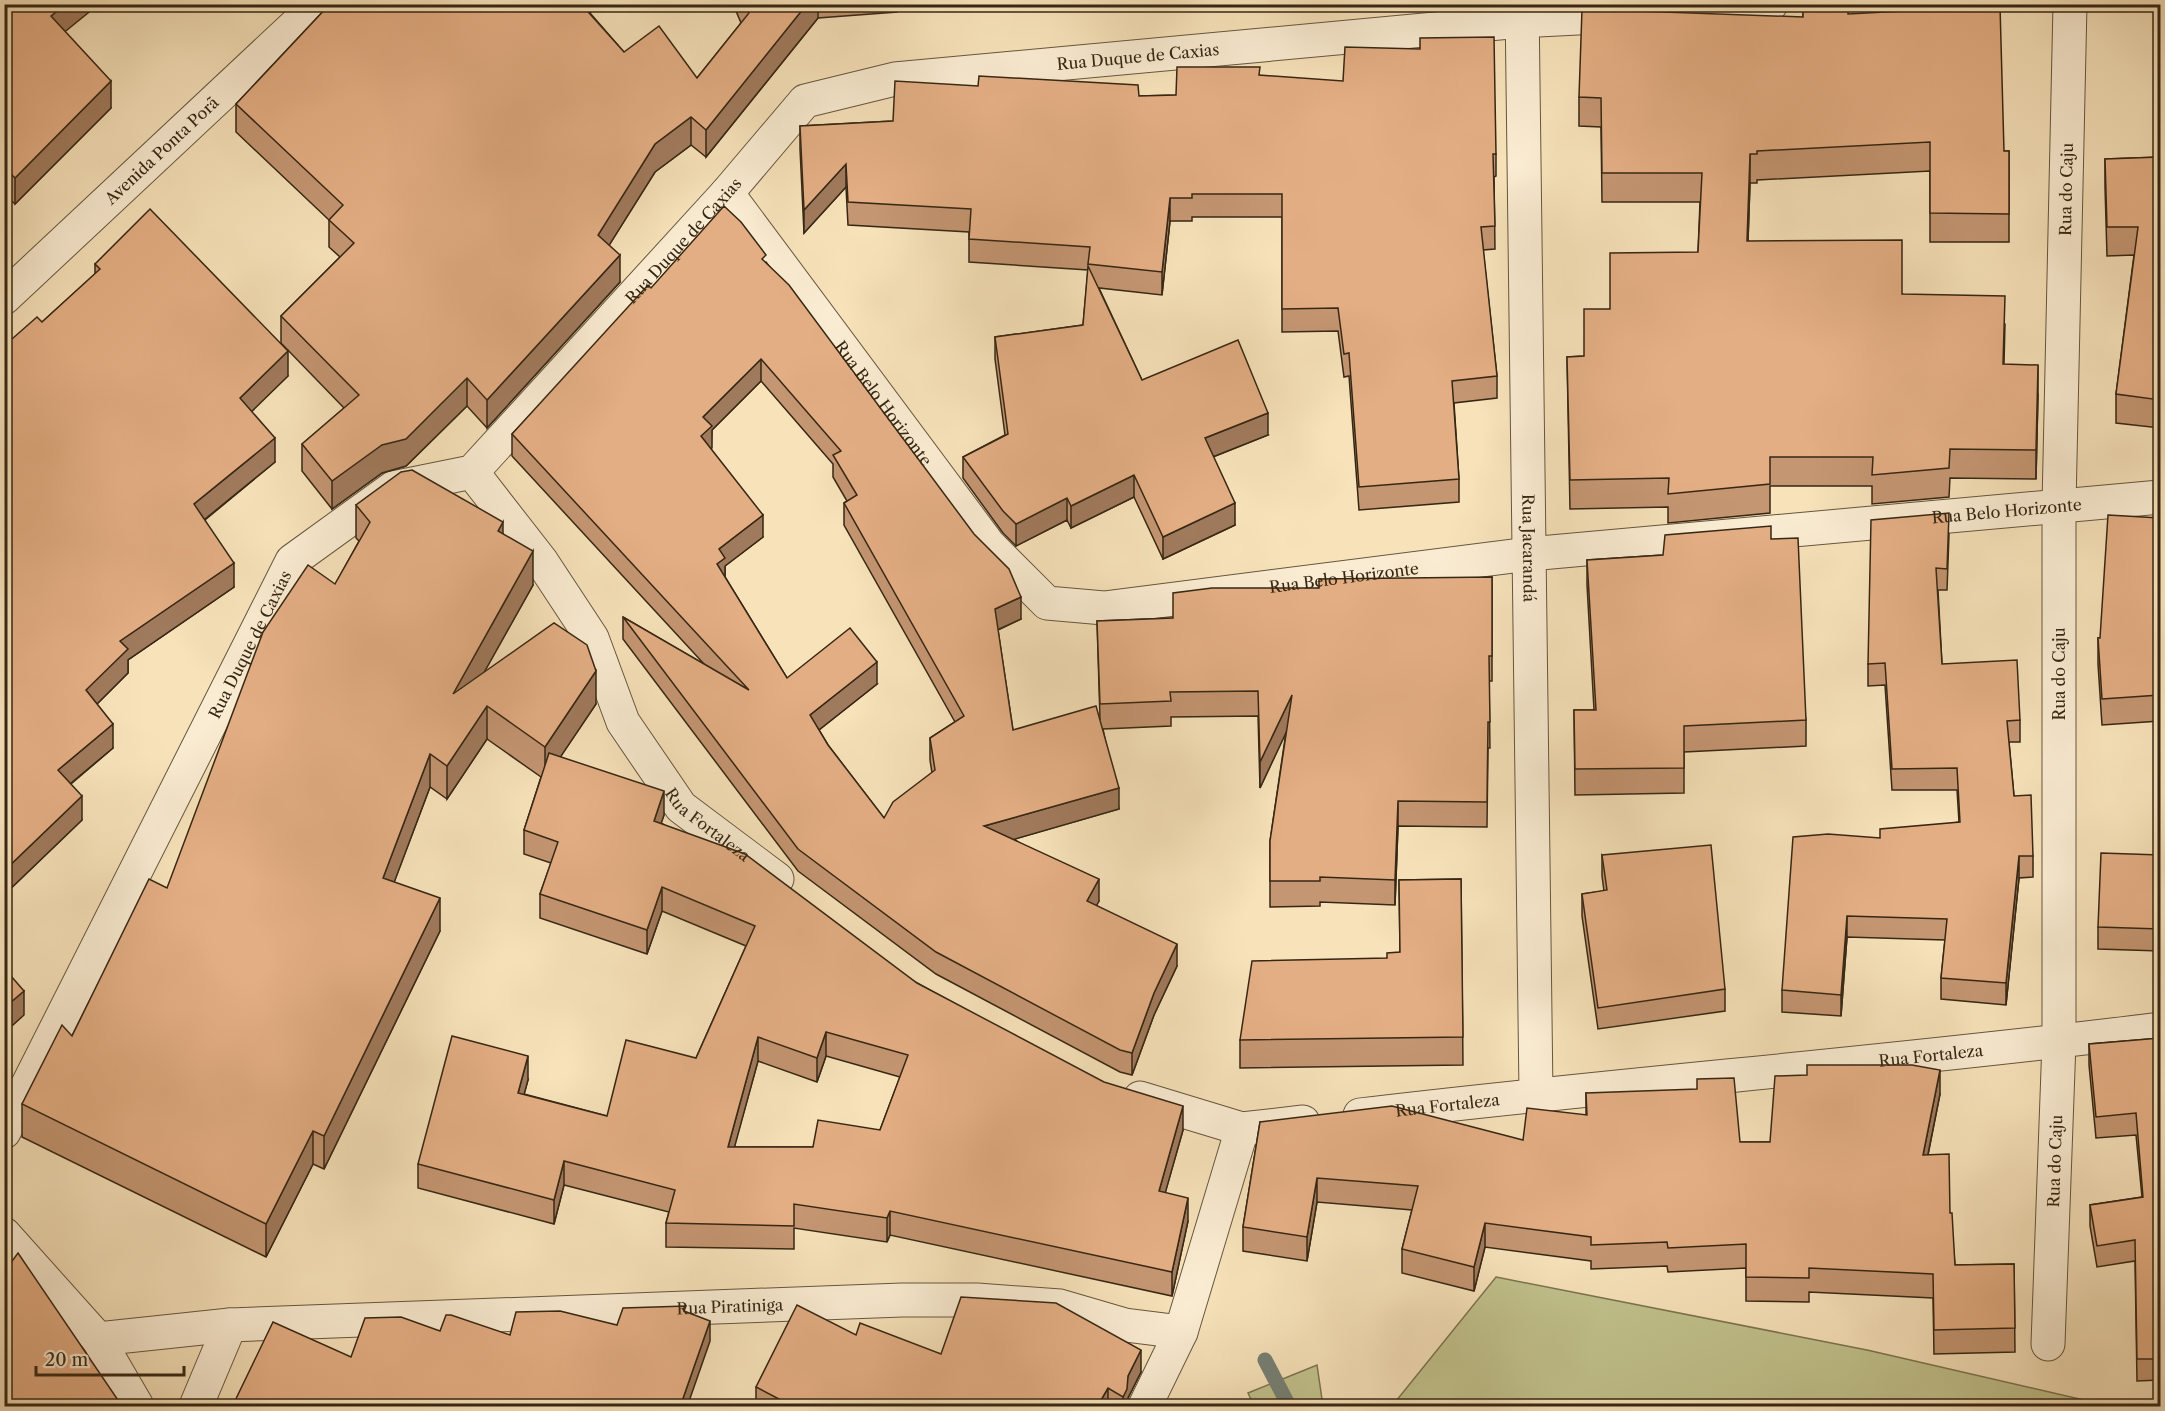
<svg xmlns="http://www.w3.org/2000/svg" width="2165" height="1411" viewBox="0 0 2165 1411" font-family="'Libre Caslon Text',serif">
<style>
.green{fill:#c1c28d;stroke:#7c7450;stroke-width:1.5}
.lines{fill:none;stroke-linecap:round;stroke-linejoin:round}
.stream{stroke:#758076;stroke-width:15}
.minor-casing{stroke:#66563e;stroke-width:35}
.minor{stroke:#faecd2;stroke-width:33}
.wall{fill:#c49672;stroke:#362714;stroke-width:1.5;fill-rule:evenodd}
.shaded-wall{fill:#a07a5c;stroke:#362714;stroke-width:1.5}
.building{fill:#e4ae84;stroke:#362714;stroke-width:1.5;fill-rule:evenodd}
.labels{text-anchor:middle;dominant-baseline:central;stroke-width:4.5;stroke-linejoin:round;paint-order:stroke}
.street-label{font-size:16px;fill:#362714;stroke:#faecd2}
</style>
<rect width="100%" height="100%" fill="#f7e2ba"/>
<filter id="stains"><feTurbulence type="fractalNoise" baseFrequency=".00333" numOctaves="4"/><feColorMatrix values="0 0 0 0 .2 0 0 0 0 .09 0 0 0 0 .02 0 0 0 .5 -.17"/></filter>
<radialGradient id="worn" r=".72"><stop offset=".6" stop-color="#630" stop-opacity="0"/><stop offset="1" stop-color="#630" stop-opacity=".3"/></radialGradient>
<g class="green">
<polygon points="1496,1277 1867,1350 2110,1406 1392,1406"/>
<polygon points="1317,1365 1323,1406 1254,1406 1248,1393"/>
</g>
<g class="lines">
<polyline class="stream" points="1265,1360 1289,1406"/>
<defs>
<g id="minor">
<path id="s1" d="M1522,4l14,1090"/>
<path id="s2" d="M727,193l262,352 58,58 57,5 425,-54 631,-57"/>
<path id="s3" d="M4,298l314,-294"/>
<path id="s4" d="M472,472l70,90 50,76 31,84 58,85 96,72"/>
<polyline points="1140,1098 1242,1129 1303,1122"/>
<path id="s5" d="M1360,1115c266,-32 534,-52 800,-86"/>
<path id="s6" d="M4,1132l288,-571 101,-73 79,-16 255,-279 78,-92 90,-22 626,-58 156,-8 94,-9"/>
<polyline points="4,1234 98,1339 137,1406"/>
<path id="s7" d="M98,1339l132,-14 672,-25h75l83,6 65,19 56,7"/>
<path id="s8" d="M2048,1344l11,-302v-537l11,-501"/>
<polyline points="196,1406 230,1325"/>
<polyline points="1145,1406 1181,1332 1242,1129"/>
</g>
</defs>
<use href="#minor" class="minor-casing"/>
<use href="#minor" class="minor"/>
</g>
<g class="wall">
<polygon points="4,4 65,32 111,108 15,204 4,194"/>
<polygon points="330,4 600,4 590,13 624,52 697,78 741,23 733,4 897,4 897,12 818,18 706,157 691,145 655,172 609,245 620,282 487,428 467,406 406,466 382,473 332,509 302,471 302,444 344,408 281,343 281,316 340,257 329,247 329,220 236,132 236,104"/>
<polygon points="985,4 1022,4 985,9"/>
<polygon points="1803,4 1848,14 2004,151 2009,151 2009,242 1930,242 1930,171 1757,180 1757,183 1750,183 1748,241 1902,294 2005,324 2004,364 2038,394 2036,479 1950,478 1949,497 1872,504 1872,486 1770,486 1770,513 1668,523 1668,507 1570,509 1567,357 1584,356 1610,309 1698,252 1700,202 1602,202 1601,127 1579,126 1579,97 1803,17"/>
<polygon points="1259,75 1496,154 1496,176 1494,177 1495,249 1483,250 1497,376 1497,398 1454,403 1459,479 1459,502 1359,510 1349,376 1344,377 1338,331 1282,332 1282,217 1192,217 1192,221 1170,221 1162,295 1099,288 1142,380 1268,435 1213,457 1235,525 1163,559 1134,497 1071,528 1067,520 1016,546 1003,533 963,478 963,457 1005,435 995,359 995,337 1083,325 1088,270 969,262 969,232 848,225 846,187 804,233 800,149 800,126 893,121 1139,96 1176,95"/>
<polygon points="2160,157 2160,428 2116,423 2116,394 2134,255 2107,256 2105,187 2105,159"/>
<path d="M766,262l255,357 -23,11 15,100 87,-11 -3,-98 76,-3 146,-30 173,-11v104h-3l1,67h-2l-1,79 -89,-1 -3,79 -75,-3v4l-50,1v-66l16,-109 -26,56 -2,-72 -87,1v9l-68,3 16,80 -105,30 85,62 -3,4 81,61 -23,49 -22,60 -12,-3 -184,-98 -138,-103 -175,-232v-22l82,48 -193,-209v-22l139,-146zM761,381l72,83v13l14,24 -3,2v22l111,197 -25,16v22l2,13 -48,45 -56,-73 -9,-15 58,-46 -90,-6 -62,-101v-11l38,-29 -52,-88 1,-19z"/>
<polygon points="95,264 288,376 251,411 275,462 205,520 234,587 128,660 128,673 97,704 113,748 71,784 82,820 4,895 4,346 42,322 95,274"/>
<path d="M356,505l147,29 30,51 -49,87 112,32 -36,53 104,58 -3,8 256,160 266,147 -18,63 23,28 -16,75 -282,-61 -3,7 -93,-14v21l-128,-2v-24l3,-11 -105,-27 -10,39 -136,-36v-24l110,-84 -4,14 83,22 89,-58 50,-112 -84,-35 -15,43 -107,-36v-24l11,-31 -27,-9v-24l17,-53 -54,-38 -40,60 -17,-12 -36,95 46,49 -116,238 -11,-5 -47,93 -244,-120v-33l50,-68 95,-148 192,-347 -3,-3zM826,1056l74,21 -20,53 -67,17h-79l24,-86 59,21z"/>
<polygon points="2160,518 2160,721 2102,725 2098,664 2098,638 2100,638"/>
<polygon points="1949,535 1947,590 1938,590 1942,664 2020,720 2020,742 2009,742 2014,796 2033,856 2033,877 2019,878 2006,1005 1941,999 1941,978 1945,940 1847,937 1841,1016 1782,1012 1782,990 1880,838 1959,822 1957,790 1892,790 1885,685 1868,686 1868,664"/>
<polygon points="1771,539 1806,720 1806,746 1684,752 1684,793 1575,795 1574,710 1594,710 1587,585 1587,560 1663,555"/>
<polygon points="1602,855 1725,989 1725,1011 1598,1029 1582,916 1582,894 1604,891 1602,876"/>
<polygon points="2160,855 2160,951 2098,949 2098,927"/>
<polygon points="1461,879 1463,1065 1240,1068 1240,1040 1387,958 1400,952 1399,880"/>
<polygon points="2160,1038 2160,1380 2137,1381 2135,1261 2097,1267 2090,1226 2090,1205 2142,1197 2136,1135 2096,1138 2089,1065 2089,1044"/>
<polygon points="1586,1093 1740,1142 1770,1142 1940,1094 1928,1155 1950,1213 1955,1265 2014,1264 2015,1352 1934,1354 1933,1298 1809,1292 1809,1302 1746,1301 1746,1268 1668,1272 1667,1266 1591,1269 1591,1261 1485,1247 1474,1291 1402,1273 1402,1249 1412,1210 1317,1202 1307,1261 1243,1251 1243,1227 1260,1122 1523,1140 1586,1115"/>
<polygon points="856,1335 941,1354 1141,1372 1128,1398 1128,1407 756,1407 756,1387"/>
</g>
<g class="shaded-wall">
<polygon points="66,4 99,4 51,43 51,16"/>
<polygon points="575,4 600,4 575,25"/>
<polygon points="807,4 818,4 818,18 706,157 706,130"/>
<polygon points="111,81 111,108 15,204 15,178"/>
<polygon points="691,117 691,145 655,172 598,263 598,235 655,144"/>
<polygon points="1750,154 1750,183 1747,270 1747,241"/>
<polygon points="846,164 846,187 804,233 804,210"/>
<polygon points="1170,198 1170,221 1162,295 1162,272"/>
<polygon points="620,255 620,282 487,428 487,400"/>
<polygon points="288,351 288,376 240,423 240,398"/>
<polygon points="761,359 761,381 712,430 712,448 701,458 701,436 703,417"/>
<polygon points="2038,365 2038,394 2036,479 2036,450"/>
<polygon points="467,378 467,406 406,466 382,473 332,509 332,481"/>
<polygon points="1268,413 1268,435 1205,460 1205,438"/>
<polygon points="275,438 275,462 194,528 194,504"/>
<polygon points="1134,475 1134,497 1071,528 1071,506"/>
<polygon points="1067,498 1067,520 1016,546 1016,524"/>
<polygon points="1235,503 1235,525 1163,559 1163,537"/>
<polygon points="763,515 763,537 725,566 725,580 717,564 719,549"/>
<polygon points="503,522 503,555 498,531"/>
<polygon points="533,551 533,585 453,728 453,694"/>
<polygon points="234,563 234,587 128,660 128,673 86,715 86,690 120,641"/>
<polygon points="1021,597 1021,619 995,631 995,609"/>
<polygon points="877,662 877,684 810,737 810,715"/>
<polygon points="596,671 596,704 545,780 545,747"/>
<polygon points="1292,695 1292,720 1260,788 1260,762"/>
<polygon points="487,706 487,739 447,799 447,766"/>
<polygon points="113,724 113,748 58,794 58,770"/>
<polygon points="430,754 430,787 383,912 383,878"/>
<polygon points="1119,788 1119,809 984,848 984,826"/>
<polygon points="664,791 664,815 654,845 654,821"/>
<polygon points="82,796 82,820 4,895 4,871"/>
<polygon points="1398,801 1398,826 1395,905 1395,880"/>
<polygon points="2019,856 2019,878 2006,1005 2006,983"/>
<polygon points="1099,879 1099,901 1087,923 1087,901"/>
<polygon points="662,887 662,911 647,954 647,930"/>
<polygon points="440,898 440,931 324,1169 324,1136"/>
<polygon points="1847,916 1847,937 1841,1016 1841,995"/>
<polygon points="1177,944 1177,966 1154,1015 1132,1075 1132,1053 1154,993"/>
<polygon points="24,991 24,1015 4,1033 4,1008"/>
<polygon points="826,1032 826,1056 817,1082 817,1058"/>
<polygon points="758,1037 758,1061 728,1171 728,1147"/>
<polygon points="528,1056 528,1080 518,1117 518,1093"/>
<polygon points="1940,1070 1940,1094 1923,1179 1923,1155"/>
<polygon points="1183,1106 1183,1130 1159,1215 1159,1191"/>
<polygon points="313,1131 313,1164 266,1257 266,1224"/>
<polygon points="564,1161 564,1185 554,1224 554,1200"/>
<polygon points="1317,1178 1317,1202 1307,1261 1307,1237"/>
<polygon points="1188,1198 1188,1221 1172,1296 1172,1272"/>
<polygon points="890,1211 890,1235 887,1242 887,1218"/>
<polygon points="1485,1223 1485,1247 1474,1291 1474,1267"/>
<polygon points="710,1321 710,1341 687,1407 680,1407"/>
<polygon points="1141,1350 1141,1372 1128,1398 1128,1407 1123,1407 1123,1397 1128,1376"/>
<polygon points="1108,1388 1108,1407 1097,1407"/>
</g>
<g class="building">
<polygon points="4,4 66,4 51,16 111,81 15,178 4,167"/>
<polygon points="330,4 581,4 624,52 659,26 697,78 749,13 745,4 807,4 706,130 691,117 655,144 598,235 620,255 487,400 467,378 406,439 382,445 332,481 302,444 359,395 281,316 354,243 329,220 343,205 236,104"/>
<polygon points="1803,4 1848,4 1848,14 2000,6 2004,151 2009,151 2009,214 1930,213 1930,142 1757,151 1757,154 1750,154 1747,241 1902,240 1902,294 2005,296 2003,364 2038,365 2036,450 1950,449 1949,468 1872,475 1873,457 1770,457 1770,484 1668,494 1669,478 1570,480 1567,357 1584,356 1584,309 1610,309 1610,253 1698,252 1702,173 1602,173 1601,98 1579,97 1582,9 1803,17"/>
<polygon points="1494,37 1496,154 1493,154 1495,226 1481,227 1497,376 1452,381 1459,479 1359,487 1349,353 1344,354 1338,308 1282,309 1282,194 1192,194 1192,198 1170,198 1162,272 1088,264 1090,247 969,239 971,209 848,202 846,164 804,210 800,126 893,121 895,81 978,86 979,76 1138,85 1139,96 1176,95 1177,67 1260,67 1259,75 1343,81 1345,47 1420,49 1420,38"/>
<polygon points="2160,157 2160,400 2116,394 2138,227 2107,227 2105,159"/>
<path d="M724,206l17,16 25,33 -4,4 27,26 185,249 35,35 12,28 -26,12 18,121 83,-24 23,82 -135,38 115,53 -12,22 90,43 -23,49 -22,60 -12,-3 -184,-98 -138,-103 -175,-232 126,73 -237,-256 136,-149 3,3zM761,359l80,92 -8,4 24,40 -13,8 120,213 -34,22 5,32 -42,32 -9,16 -56,-73 -18,-30 67,-53 -27,-34 -63,50 -70,-114 8,-6 -6,-9 44,-34 -62,-79 11,-10 -9,-9z"/>
<polygon points="150,209 288,351 240,398 275,438 194,504 234,563 120,641 128,649 86,690 113,724 58,770 82,796 4,871 4,346 37,317 42,322 100,269 95,264"/>
<polygon points="1088,266 1142,380 1238,340 1268,413 1205,438 1235,503 1163,537 1134,475 1071,506 1067,498 1016,524 1003,511 963,457 1008,434 995,337 1083,325"/>
<polygon points="412,470 503,522 498,531 533,551 453,694 554,623 587,645 596,671 545,747 487,706 447,766 430,754 383,878 440,898 324,1136 313,1131 266,1224 22,1104 62,1025 72,1036 149,879 167,888 263,632 308,565 335,584 370,522 356,505 401,472"/>
<polygon points="1949,513 1947,569 1936,568 1942,664 2017,660 2020,720 2007,721 2014,796 2031,795 2033,856 2019,856 2006,983 1941,978 1947,919 1847,916 1841,995 1782,990 1793,837 1828,834 1880,838 1880,829 1960,822 1957,768 1892,769 1885,663 1868,664 1871,520"/>
<polygon points="2108,515 2160,518 2160,695 2102,699 2098,638 2100,638"/>
<polygon points="1771,526 1771,539 1798,538 1806,720 1684,726 1684,768 1575,769 1574,710 1596,710 1587,560 1663,555 1665,535"/>
<polygon points="1492,577 1492,656 1489,656 1490,722 1488,722 1487,802 1398,801 1395,880 1320,877 1320,881 1270,881 1270,841 1292,695 1260,762 1258,691 1170,692 1171,701 1100,704 1097,621 1173,618 1173,593 1212,588 1319,588 1319,579"/>
<path d="M549,753l115,38 -10,30 91,33 172,129 187,99 79,24 -24,85 29,7 -16,74 -282,-61 -3,7 -93,-14v22l-128,-3 9,-33 -111,-29 -10,39 -136,-36 34,-128 76,20 -10,37 89,23 19,-76 70,18 59,-132 -93,-39 -15,43 -107,-36 18,-52 -34,-12zM826,1032l82,23 -28,75 -62,-10 -5,27h-85l30,-110 59,21z"/>
<polygon points="1711,845 1725,989 1598,1008 1582,894 1607,890 1602,855"/>
<polygon points="2101,853 2160,855 2160,929 2098,927"/>
<polygon points="1461,879 1463,1037 1240,1040 1252,961 1387,958 1387,953 1400,952 1399,880"/>
<polygon points="4,968 24,991 4,1008"/>
<polygon points="2160,1038 2160,1359 2137,1359 2135,1240 2097,1246 2090,1205 2143,1197 2136,1113 2096,1117 2089,1044"/>
<polygon points="1807,1065 1912,1065 1940,1070 1923,1155 1949,1154 1950,1213 1952,1213 1955,1265 2014,1264 2015,1328 1934,1330 1933,1274 1809,1268 1809,1278 1746,1277 1746,1244 1668,1248 1667,1242 1591,1245 1591,1237 1485,1223 1474,1267 1402,1249 1418,1186 1317,1178 1307,1237 1243,1227 1260,1122 1392,1106 1523,1140 1527,1108 1587,1115 1586,1093 1697,1089 1697,1079 1734,1078 1740,1142 1770,1142 1775,1076 1807,1075"/>
<polygon points="18,1253 122,1406 122,1407 4,1407 4,1272"/>
<polygon points="961,1297 1056,1303 1141,1350 1128,1376 1127,1389 1123,1397 1108,1388 1097,1407 794,1407 756,1387 797,1305 856,1335 860,1323 941,1354"/>
<polygon points="686,1306 684,1311 710,1321 680,1407 232,1407 273,1322 351,1357 365,1318 401,1317 440,1331 446,1315 451,1315 510,1335 516,1312 560,1311 617,1325 623,1308"/>
</g>
<g class="labels">
<g class="street-label">
<text stroke="none"><textPath href="#s6" startOffset="1680">Rua Duque de Caxias</textPath></text>
<text stroke="none"><textPath href="#s3" startOffset="216">Avenida Ponta Porã</textPath></text>
<text stroke="none"><textPath href="#s8" startOffset="1155">Rua do Caju</textPath></text>
<text stroke="none"><textPath href="#s6" startOffset="1158">Rua Duque de Caxias</textPath></text>
<text stroke="none"><textPath href="#s2" startOffset="262">Rua Belo Horizonte</textPath></text>
<text stroke="none"><textPath href="#s2" startOffset="1486">Rua Belo Horizonte</textPath></text>
<text stroke="none"><textPath href="#s1" startOffset="544">Rua Jacarandá</textPath></text>
<text stroke="none"><textPath href="#s2" startOffset="820">Rua Belo Horizonte</textPath></text>
<text stroke="none"><textPath href="#s6" startOffset="546">Rua Duque de Caxias</textPath></text>
<text transform="translate(2059 674) rotate(-90)">Rua do Caju</text>
<text stroke="none"><textPath href="#s4" startOffset="429">Rua Fortaleza</textPath></text>
<text stroke="none"><textPath href="#s5" startOffset="574">Rua Fortaleza</textPath></text>
<text stroke="none"><textPath href="#s5" startOffset="88">Rua Fortaleza</textPath></text>
<text stroke="none"><textPath href="#s8" startOffset="183">Rua do Caju</textPath></text>
<text stroke="none"><textPath href="#s7" startOffset="633">Rua Piratiniga</textPath></text>
</g>
</g>
<rect width="2165" height="1411" fill="none" stroke="#f7e2ba" stroke-width="24"/>
<rect x="6" y="6" width="2153" height="1399" fill="none" stroke="#362714" stroke-width="3"/>
<rect x="12" y="12" width="2141" height="1387" fill="none" stroke="#362714" stroke-width="1.5"/>
<path d="M36 1366v9h148v-9" fill="none" stroke="#362714" stroke-width="3"/>
<text x="45" y="1366" font-size="18" fill="#362714" stroke="#faecd2" stroke-width="4.5" paint-order="stroke">20 m</text>
<rect width="100%" height="100%" filter="url(#stains)"/>
<rect width="100%" height="100%" fill="url(#worn)"/>
</svg>
